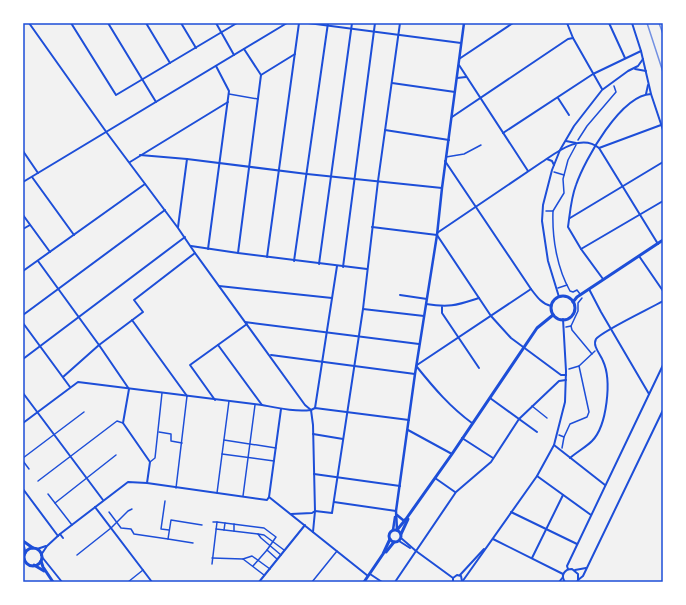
<svg xmlns="http://www.w3.org/2000/svg" width="686" height="605" viewBox="0 0 686 605" font-family="Poppins,sans-serif">
<style>
.lines{fill:none;stroke-linecap:round;stroke-linejoin:round}
.pedestrian{stroke:#1d4ed8;stroke-width:1.5}
.minor{stroke:#1d4ed8;stroke-width:2}
.tertiary{stroke:#1d4ed8;stroke-width:2.5}
.secondary{stroke:#1d4ed8;stroke-width:3}
.rail{stroke:#7290e2;stroke-width:1.5}
.neatline{fill:none;stroke:#1d4ed8;stroke-width:1.5}
</style>
<rect width="100%" height="100%" fill="#f2f2f2"/>
<g class="lines">
<g class="pedestrian">
<polyline points="229,94 258,99"/>
<polyline points="578,140 587,126 616,92 614,86"/>
<polyline points="446,157 464,154 481,145"/>
<polyline points="554,172 564,175"/>
<polyline points="546,211 553,211 564,193 563,179 568,160 576,145"/>
<path d="M553,211c-1,27 4,57 17,80l3,1 4,-2 3,4"/>
<polyline points="558,288 567,285"/>
<polyline points="571,326 578,311 578,303 582,298"/>
<polyline points="566,327 571,326 572,330 592,354"/>
<polyline points="579,366 595,351"/>
<polyline points="532,406 547,418"/>
<polyline points="159,432 171,434 171,441 182,443"/>
<polyline points="559,435 564,437 562,448"/>
<polyline points="564,437 570,424 587,417 589,412 579,366 569,369"/>
<polyline points="224,440 276,448"/>
<polyline points="222,454 274,461"/>
<polyline points="23,458 84,412"/>
<polyline points="23,461 29,469"/>
<polyline points="150,462 155,458 162,393"/>
<polyline points="38,481 117,421 123,423"/>
<polyline points="176,488 187,396"/>
<polyline points="217,493 229,401"/>
<polyline points="48,494 72,525"/>
<polyline points="243,496 255,405"/>
<polyline points="165,501 161,529 169,530"/>
<polyline points="55,503 116,455"/>
<polyline points="109,512 121,528 131,529 134,534 168,539"/>
<polyline points="213,522 217,522"/>
<polyline points="216,529 258,534 261,538 281,555"/>
<polyline points="224,530 225,523"/>
<polyline points="234,531 234,524"/>
<polyline points="258,534 264,535 284,550"/>
<polyline points="193,543 168,539 171,520 202,525"/>
<polyline points="77,555 111,528 128,511 132,509"/>
<polyline points="212,558 243,559 264,575"/>
<polyline points="243,559 252,556 270,569"/>
<polyline points="212,564 217,522 264,528 276,537 267,550"/>
<polyline points="253,566 267,550 277,559"/>
<polyline points="128,582 143,570"/>
<polyline points="312,582 337,551"/>
</g>
<g class="minor">
<polyline points="29,23 107,133 178,228 195,253 305,405 311,410 315,408 409,420"/>
<polyline points="71,23 116,95 237,23"/>
<polyline points="108,23 156,102"/>
<polyline points="146,23 170,63"/>
<polyline points="181,23 196,48"/>
<polyline points="216,23 234,55"/>
<polyline points="308,23 461,43"/>
<polyline points="567,23 573,38 602,89"/>
<polyline points="609,23 625,58"/>
<polyline points="632,23 641,51 651,94 663,130"/>
<polyline points="459,59 513,23"/>
<polyline points="459,65 528,171"/>
<polyline points="635,69 646,71"/>
<polyline points="261,75 295,54"/>
<polyline points="457,78 466,77"/>
<polyline points="392,83 455,92"/>
<polyline points="646,94 648,85"/>
<polyline points="558,98 569,115"/>
<polyline points="452,117 568,39 573,38"/>
<polyline points="385,130 449,140"/>
<polyline points="503,133 593,74 641,51"/>
<polyline points="566,141 576,143"/>
<polyline points="599,148 661,125"/>
<polyline points="23,151 38,173"/>
<polyline points="140,155 187,159 307,174 442,188"/>
<polyline points="547,159 552,161 554,165"/>
<path d="M445,161l86,128c6,8 11,15 20,17"/>
<polyline points="130,162 228,102"/>
<polyline points="32,177 74,235"/>
<polyline points="23,182 287,23"/>
<polyline points="23,215 50,252"/>
<polyline points="570,218 663,162"/>
<polyline points="178,227 187,159"/>
<polyline points="372,227 437,235 491,316 511,338 561,375 566,375"/>
<polyline points="23,229 30,225"/>
<path d="M437,233l105,-71c15,-10 39,-29 57,-14l59,96"/>
<polyline points="191,246 238,253 367,269"/>
<polyline points="208,249 229,91 216,66"/>
<polyline points="581,249 663,201"/>
<polyline points="238,253 261,75 244,49"/>
<polyline points="639,256 663,291"/>
<polyline points="267,257 299,23"/>
<polyline points="38,261 99,345 129,389 123,423 150,462 147,483"/>
<polyline points="294,261 328,23"/>
<polyline points="319,264 352,23"/>
<polyline points="343,267 375,23"/>
<polyline points="23,271 145,184"/>
<path d="M603,279l-22,-30 -13,-22c2,-14 3,-29 8,-42 9,-26 45,-90 75,-91"/>
<polyline points="219,286 332,298"/>
<polyline points="589,289 601,312 649,394"/>
<polyline points="400,295 427,299"/>
<polyline points="559,297 548,261 542,221 543,205 552,170 560,150 574,126 602,90 628,71 638,66 643,59"/>
<path d="M426,304c24,4 31,1 53,-6"/>
<polyline points="442,307 442,313 479,368"/>
<polyline points="363,309 424,316"/>
<polyline points="23,315 165,210"/>
<polyline points="132,320 187,396"/>
<polyline points="245,322 419,344"/>
<polyline points="23,323 70,387"/>
<polyline points="218,345 262,405"/>
<polyline points="271,355 415,374"/>
<polyline points="23,359 185,237"/>
<polyline points="417,365 531,289"/>
<path d="M417,367c17,21 33,40 55,56"/>
<polyline points="63,377 99,345 143,312 134,300 195,253"/>
<polyline points="23,393 103,500"/>
<polyline points="490,398 537,432"/>
<polyline points="215,400 190,365 247,324"/>
<polyline points="315,408 337,266"/>
<path d="M23,423l55,-41 184,23c16,3 33,7 49,5l2,15 2,86 -2,21"/>
<polyline points="408,430 452,454"/>
<polyline points="313,434 343,439"/>
<polyline points="462,438 493,458"/>
<polyline points="554,445 605,485"/>
<path d="M570,458c7,-6 16,-11 22,-17 15,-15 20,-61 11,-80 -2,-6 -11,-15 -7,-22 6,-8 55,-31 67,-38"/>
<polyline points="314,474 400,486"/>
<polyline points="537,476 591,515"/>
<polyline points="435,478 455,492"/>
<polyline points="23,489 58,536"/>
<polyline points="269,497 368,576"/>
<polyline points="269,497 281,409"/>
<polyline points="334,502 396,511"/>
<polyline points="95,507 152,582"/>
<polyline points="511,512 577,544"/>
<polyline points="291,514 312,513 315,511 332,513 363,309 378,181 400,23"/>
<polyline points="60,534 63,538"/>
<polyline points="401,538 416,551 453,578"/>
<polyline points="493,539 563,574"/>
<polyline points="399,541 410,548"/>
<polyline points="37,549 46,546"/>
<polyline points="41,555 47,546 60,534 128,482 147,483 267,500 269,497"/>
<polyline points="42,557 62,582"/>
<polyline points="532,558 563,495"/>
<polyline points="568,569 567,566 663,365"/>
<polyline points="575,570 586,568"/>
<polyline points="370,574 382,582"/>
<polyline points="460,575 484,549"/>
<polyline points="578,580 583,576 663,410"/>
<polyline points="259,582 305,525"/>
<polyline points="395,582 456,492 491,462 519,419 559,381 566,380"/>
<polyline points="453,582 453,578 457,575 461,576 462,581"/>
<polyline points="462,582 537,476 554,445 565,402 566,371 563,319"/>
<polyline points="559,582 563,577"/>
<path d="M565,582c-5,-7 0,-13 7,-13l6,5v6l-1,2"/>
</g>
<g class="tertiary">
<polyline points="397,515 403,520 405,520"/>
<polyline points="393,530 395,517"/>
<polyline points="397,530 396,511 415,374 437,235 442,188 464,23"/>
</g>
<g class="secondary">
<circle cx="563" cy="308" r="12"/>
<polyline points="573,302 577,297 663,240"/>
<circle cx="395" cy="536" r="6"/>
<polyline points="397,530 406,519 452,454 537,328 553,315"/>
<polyline points="401,534 408,519"/>
<polyline points="23,541 33,548"/>
<polyline points="23,544 25,553"/>
<circle cx="33" cy="557" r="9"/>
<polyline points="386,552 394,542"/>
<polyline points="41,561 43,567 53,582"/>
<polyline points="34,565 44,571"/>
<polyline points="364,582 383,554 390,539"/>
</g>
<g class="rail">
<polyline points="647,23 663,72"/>
<polyline points="659,23 663,34"/>
</g>
</g>
<rect width="686" height="605" fill="none" stroke="#ffffff" stroke-width="48"/>
<rect x="24" y="24" width="638" height="557" class="neatline"/>
</svg>
